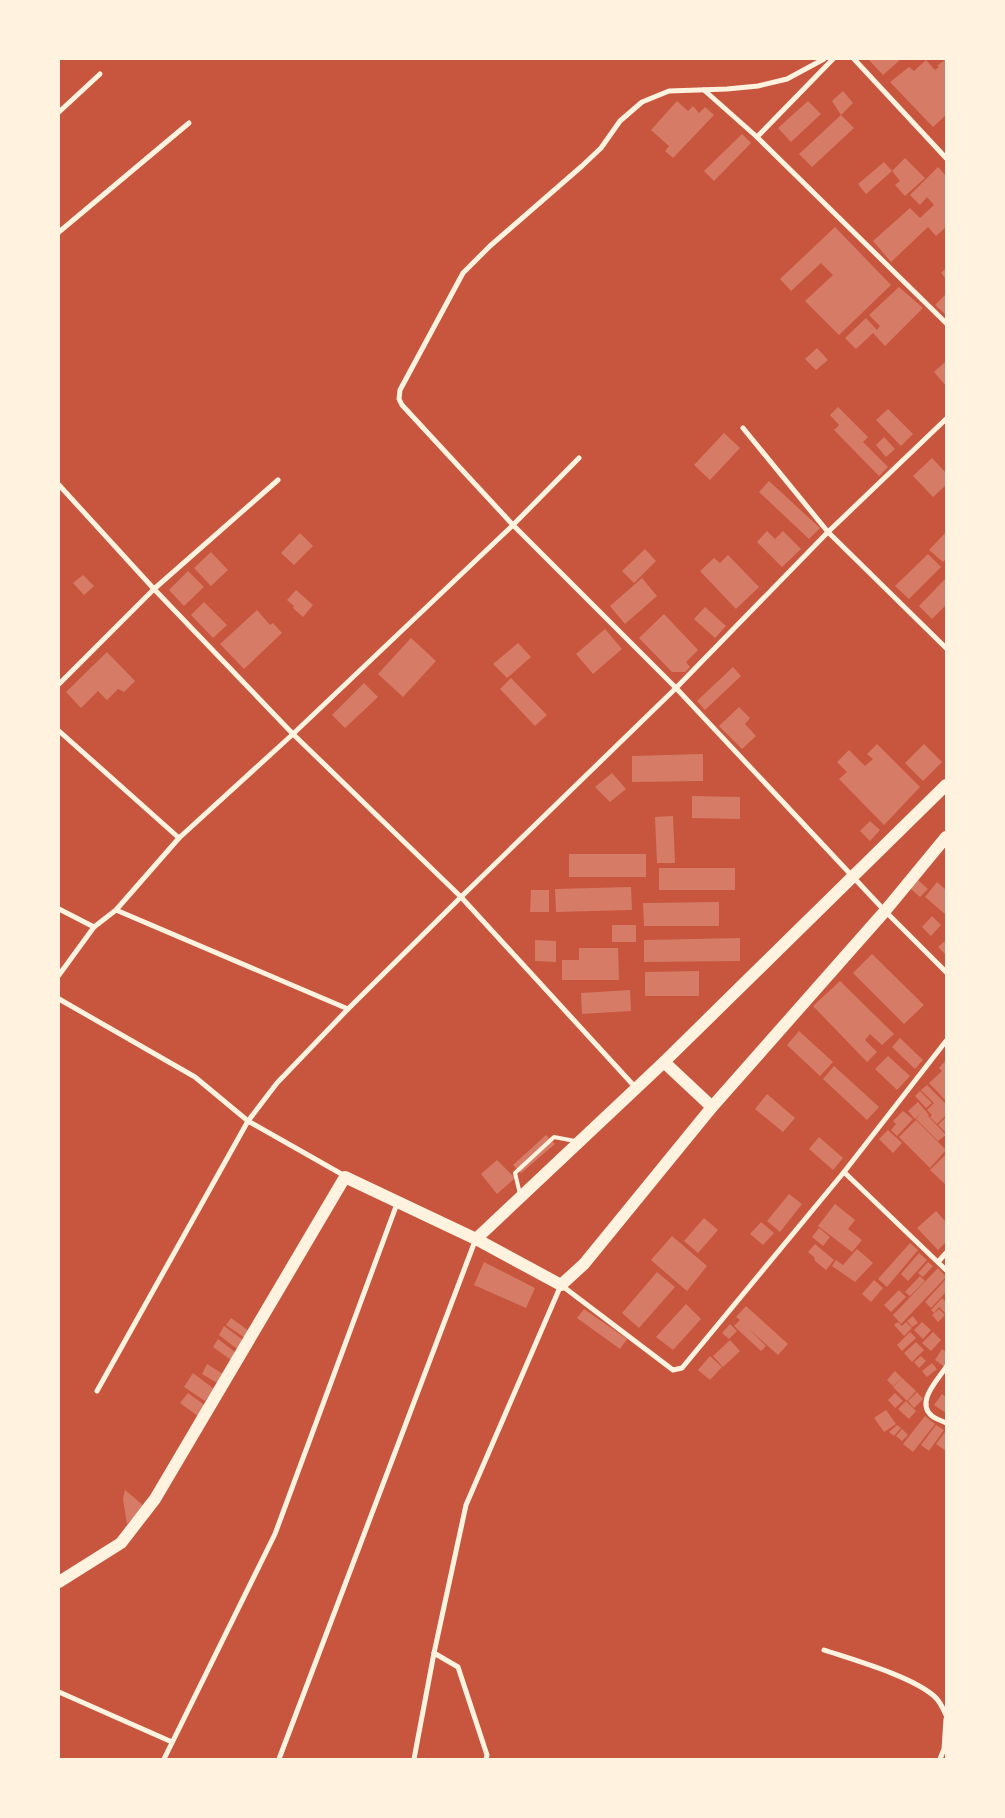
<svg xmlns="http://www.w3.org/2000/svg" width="1005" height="1818" viewBox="0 0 1005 1818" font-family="Lato,sans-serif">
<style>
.building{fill:#d67c66}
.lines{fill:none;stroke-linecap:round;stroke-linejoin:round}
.service{stroke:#fff3e0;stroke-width:4}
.minor{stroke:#fff3e0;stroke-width:5}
.primary{stroke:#fff3e0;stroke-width:12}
</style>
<rect width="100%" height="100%" fill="#c8553d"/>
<g class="building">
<polygon points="868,59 901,59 883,75"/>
<polygon points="946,59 946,115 933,127 890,82 909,67 914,71 926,60 935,70 939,67 937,66"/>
<polygon points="843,91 853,103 841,115 832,101"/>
<polygon points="677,101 688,111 693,106 699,113 705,107 714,115 673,158 665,151 669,146 651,130"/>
<polygon points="808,101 821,114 791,142 778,128"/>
<polygon points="841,115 854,128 812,167 799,154"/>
<polygon points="742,134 751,143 714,181 704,171"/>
<polygon points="905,158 925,178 905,196 895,185 900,181 892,171"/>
<polygon points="884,162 892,171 866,194 858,184"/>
<polygon points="938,167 946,176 946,227 936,236 928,227 891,262 873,241 910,208 920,218 934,205 927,197 920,205 910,195"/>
<polygon points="835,227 891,285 839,335 805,301 833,275 821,263 791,291 780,279"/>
<polygon points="946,268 946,279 941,273"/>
<polygon points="899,287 923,308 885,346 873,333 856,349 845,338 866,318 877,330 880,326 869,315"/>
<polygon points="946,294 946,315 935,305"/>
<polygon points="817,348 828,360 816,370 805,359"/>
<polygon points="946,361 946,386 934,372"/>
<polygon points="838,407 868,437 863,442 888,467 879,476 834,430 839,425 830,415"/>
<polygon points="888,409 913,434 901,446 876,420"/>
<polygon points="724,433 740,448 710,480 694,465"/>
<polygon points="884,437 895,449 886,457 876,445"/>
<polygon points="932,458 946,473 946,485 933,497 913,476"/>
<polygon points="769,481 820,528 809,539 759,492"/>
<polygon points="767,531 775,539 783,531 801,549 782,567 757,542"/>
<polygon points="946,532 946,559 943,562 929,550"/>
<polygon points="300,533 313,546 294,565 281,553"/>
<polygon points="645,549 656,561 634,583 622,571"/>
<polygon points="211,552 228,570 211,586 194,568"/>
<polygon points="928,554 941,567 909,599 895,586"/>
<polygon points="728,555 759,587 736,609 700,571 714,558 720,563"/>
<polygon points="188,571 204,587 184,606 169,590"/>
<polygon points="83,575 94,586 84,595 73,583"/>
<polygon points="642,578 657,596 625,624 610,606"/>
<polygon points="946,578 946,605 932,619 919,606"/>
<polygon points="296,590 313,605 303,617 293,608 294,606 287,600"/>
<polygon points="204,602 227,625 213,638 191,615"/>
<polygon points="705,607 726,626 715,638 694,619"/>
<polygon points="257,610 270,625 273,623 282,633 244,669 220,644"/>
<polygon points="664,614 698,650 686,662 690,667 685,672 672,672 639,638"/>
<polygon points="605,629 622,649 593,674 576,654"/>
<polygon points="411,638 436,661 403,697 378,674"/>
<polygon points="518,643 531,657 507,678 493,664"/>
<polygon points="107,652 135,681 124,692 118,689 107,700 98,691 81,708 66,692"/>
<polygon points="733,667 741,676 705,710 697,701"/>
<polygon points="511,678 547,715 535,726 500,689"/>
<polygon points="364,683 378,697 345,728 332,715"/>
<polygon points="739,707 750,718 745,724 756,736 742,749 719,726"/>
<polygon points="877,744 920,787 884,825 839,779 847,772 837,762 849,750 865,766 873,759 867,754"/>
<polygon points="924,744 942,762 923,781 905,763"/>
<polygon points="703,754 703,781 632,782 632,756"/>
<polygon points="612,773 626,789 610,802 595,787"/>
<polygon points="692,796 740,797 740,819 692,818"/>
<polygon points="673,816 675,863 657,863 655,817"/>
<polygon points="870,821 880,830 870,841 860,831"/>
<rect x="569" y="854" width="77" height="23"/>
<rect x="659" y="868" width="76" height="22"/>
<polygon points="917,879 928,889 920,897 909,887"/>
<polygon points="937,882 946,890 946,915 925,897"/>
<polygon points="631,887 632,910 556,912 555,889"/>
<polygon points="531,890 549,890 549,912 530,912"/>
<polygon points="719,902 719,926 644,926 643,903"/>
<polygon points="932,916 941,925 931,936 922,927"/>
<rect x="612" y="925" width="24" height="17"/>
<polygon points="740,938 740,961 644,962 644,940"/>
<polygon points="535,940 556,941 556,962 535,961"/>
<polygon points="946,940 946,955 938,947"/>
<polygon points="579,948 618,948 619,980 562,980 562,960 579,960"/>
<polygon points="872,954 924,1005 904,1024 853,973"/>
<polygon points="699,971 699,996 645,996 645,972"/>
<polygon points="840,981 894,1034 882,1045 870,1034 865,1040 877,1052 867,1062 813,1006"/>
<polygon points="630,990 631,1011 582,1014 581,993"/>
<polygon points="799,1031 833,1062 820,1076 787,1045"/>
<polygon points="900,1038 923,1060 915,1069 892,1047"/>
<polygon points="888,1056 910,1076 897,1090 875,1069"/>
<polygon points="946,1060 946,1101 929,1083 942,1071 939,1068"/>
<polygon points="834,1066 879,1107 867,1120 823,1079"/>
<polygon points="927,1085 946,1104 946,1115 937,1124 930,1117 932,1115 927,1110 934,1103 921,1090"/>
<polygon points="920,1091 932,1103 926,1108 915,1096"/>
<polygon points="767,1094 795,1118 783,1132 755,1109"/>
<polygon points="918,1102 929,1115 928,1116 946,1135 938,1141 916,1119 920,1114 915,1119 908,1111"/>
<polygon points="903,1111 913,1119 897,1136 891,1130 896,1124 893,1121"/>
<polygon points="946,1117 946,1133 938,1125"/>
<polygon points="916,1120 946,1150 930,1168 899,1137"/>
<polygon points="888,1130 902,1143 893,1153 879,1139"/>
<polygon points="546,1135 555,1144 521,1173 513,1165"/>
<polygon points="819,1137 843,1158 833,1170 809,1149"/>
<polygon points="946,1154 946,1185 930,1170"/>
<polygon points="497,1160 515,1178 497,1194 481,1174"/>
<polygon points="789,1194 802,1204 780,1232 767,1221"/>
<polygon points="835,1204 855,1220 848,1229 862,1240 852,1252 818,1226"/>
<polygon points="936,1211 946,1222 946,1242 938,1250 917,1228"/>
<polygon points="704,1218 718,1230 698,1253 684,1241"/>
<polygon points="761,1222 774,1233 763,1245 750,1234"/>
<polygon points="819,1228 830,1237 823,1246 812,1237"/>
<polygon points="672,1236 707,1266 687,1291 651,1260"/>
<polygon points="910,1243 918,1250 887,1287 878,1279"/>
<polygon points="815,1244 834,1260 826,1270 815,1261 814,1257 808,1252"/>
<polygon points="857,1249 873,1263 855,1282 832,1266 836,1260 843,1265"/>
<polygon points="919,1253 927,1260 908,1281 901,1274"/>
<polygon points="484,1262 535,1288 526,1308 474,1285"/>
<polygon points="928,1262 933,1266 923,1277 918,1273"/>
<polygon points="938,1268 946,1277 901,1324 893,1315"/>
<polygon points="657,1272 675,1287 639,1328 622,1313"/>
<polygon points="920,1276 925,1281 910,1296 905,1292"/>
<polygon points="874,1280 883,1288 871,1302 862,1294"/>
<polygon points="945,1280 946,1292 931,1308 925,1302"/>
<polygon points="899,1290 906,1297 891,1312 884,1305"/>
<polygon points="942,1298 946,1302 946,1314 939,1307 934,1313 931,1310"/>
<polygon points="686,1304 701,1319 673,1350 656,1337"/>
<polygon points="746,1306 788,1344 778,1355 749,1329 766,1346 761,1351 734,1326 740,1320 736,1317"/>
<polygon points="584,1309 627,1339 620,1349 577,1318"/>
<polygon points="939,1309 945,1315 938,1322 932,1315"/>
<polygon points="913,1316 918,1323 912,1327 907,1321"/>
<polygon points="231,1318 249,1331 245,1338 226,1325"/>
<polygon points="898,1322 902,1326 906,1322 912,1328 904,1336 894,1325"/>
<polygon points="922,1322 931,1330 923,1339 914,1330"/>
<polygon points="730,1324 737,1331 729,1339 722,1333"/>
<polygon points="224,1326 243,1340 237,1349 219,1335"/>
<polygon points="910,1332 916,1338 902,1351 897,1345"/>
<polygon points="933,1332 941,1340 931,1351 922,1343"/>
<polygon points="218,1339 235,1352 231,1360 213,1347"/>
<polygon points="730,1340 740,1351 723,1367 713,1356"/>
<polygon points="916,1342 924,1350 912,1362 904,1353"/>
<polygon points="942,1349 946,1352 945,1367 935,1360"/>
<polygon points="710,1356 722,1367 710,1380 698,1370"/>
<polygon points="921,1356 926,1361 919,1368 914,1362"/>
<polygon points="932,1363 937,1369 927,1377 922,1371"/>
<polygon points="207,1364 223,1374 219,1384 202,1374"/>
<polygon points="895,1371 902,1378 893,1386 887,1380"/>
<polygon points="193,1373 214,1389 205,1401 184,1387"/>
<polygon points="902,1378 916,1391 907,1401 893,1387"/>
<polygon points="917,1392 923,1399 914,1408 908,1401"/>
<polygon points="188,1393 206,1406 199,1417 180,1403"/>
<polygon points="895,1393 903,1401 895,1408 888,1400"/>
<polygon points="942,1394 946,1397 946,1413 934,1405"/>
<polygon points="906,1401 916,1411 909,1419 898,1409"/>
<polygon points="886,1410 896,1424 884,1432 874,1418"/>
<polygon points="925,1416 935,1424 913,1452 903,1444"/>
<polygon points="897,1425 901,1428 894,1436 889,1432"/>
<polygon points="936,1425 944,1430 929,1451 921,1445"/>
<polygon points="902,1429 908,1435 902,1441 896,1436"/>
<polygon points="945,1432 946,1432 946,1451 936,1444"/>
<polygon points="125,1490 144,1506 127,1524 123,1499"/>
</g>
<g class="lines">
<polyline class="service" points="520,1194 515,1173 554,1137 575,1141"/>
<g class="minor">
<polyline points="824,59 787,79 758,86 727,89 669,91 642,102 620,121 601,148 582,166 490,246 463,273 400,390 399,399 402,405 513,525 676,688 885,911 946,972"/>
<polyline points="854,59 946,158"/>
<polyline points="704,90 757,137 946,323"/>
<polyline points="59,112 100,74"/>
<polyline points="757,137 833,59"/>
<polyline points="59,232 189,123"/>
<polyline points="743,428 828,532 946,648"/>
<polyline points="59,485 154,589 293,734 461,897 636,1088"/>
<polyline points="59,684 154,589 278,480"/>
<polyline points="59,731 179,838"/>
<polyline points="59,909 94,927"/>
<polyline points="116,910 348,1009"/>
<polyline points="59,975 94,927 116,910 179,838 293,734 513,525 579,458"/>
<polyline points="59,999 195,1077 248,1121 345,1176"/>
<polyline points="844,1172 946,1270"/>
<polyline points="938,1262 946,1253"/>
<path d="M946,1367c-8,13 -31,35 -14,49 4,3 10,5 14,7"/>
<polyline points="97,1391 248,1121 277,1083 348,1009 461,897 676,688 828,532 946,419"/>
<path d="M824,1650c30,10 87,26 110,46 6,5 9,12 12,19"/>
<polyline points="434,1653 458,1667 487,1755 486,1759"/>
<polyline points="59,1692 172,1742"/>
<polyline points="164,1759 275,1534 398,1201"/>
<polyline points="279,1759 475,1241"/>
<polyline points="414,1759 434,1653 466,1505 561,1285 673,1370 682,1368 844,1172 946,1041"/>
<polyline points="940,1759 944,1749 946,1719"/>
</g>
<g class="primary">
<polyline points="664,1062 712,1107"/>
<polyline points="476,1239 664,1062 946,785"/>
<polyline points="59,1582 121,1543 155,1499 345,1177 476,1239 561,1285 584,1264 712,1107 885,911 946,837"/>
</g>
</g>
<rect width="1005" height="1818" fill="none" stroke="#fff3e0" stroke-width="120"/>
</svg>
